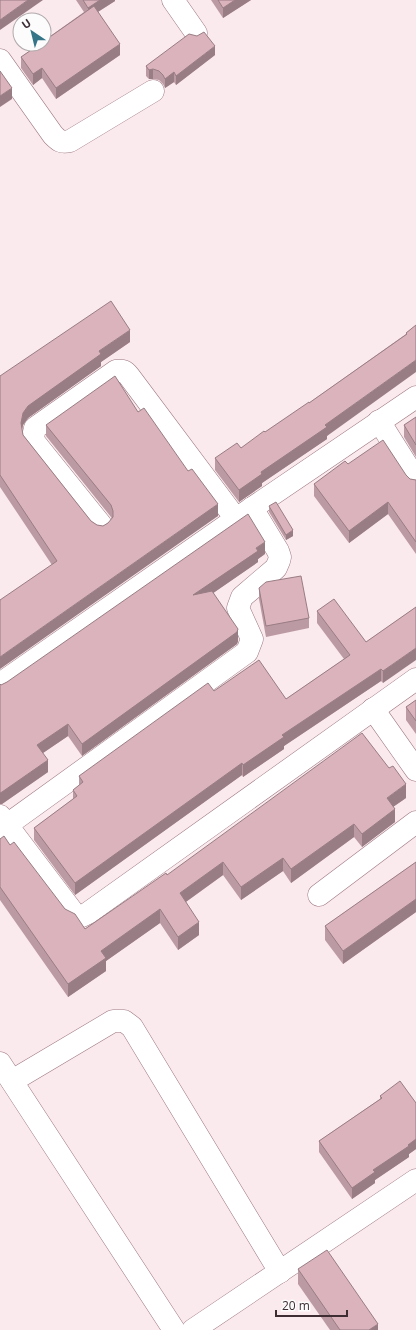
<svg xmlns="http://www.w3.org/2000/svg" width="416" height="1330" viewBox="0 0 416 1330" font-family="'Open Sans',sans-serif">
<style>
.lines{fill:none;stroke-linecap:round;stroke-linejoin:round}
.street-casing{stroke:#9d7882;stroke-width:23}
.street{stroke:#fff;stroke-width:22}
.wall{fill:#bc9aa3}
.shaded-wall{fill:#997d84}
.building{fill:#dbb3bd;stroke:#997d84}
</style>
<rect width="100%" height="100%" fill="#fae9ed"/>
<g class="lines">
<defs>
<g id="street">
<polyline points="173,0 196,33"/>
<path d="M0,60l53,75c6,6 8,8 17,6l83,-50"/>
<polyline points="379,421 416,480"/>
<path d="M101,525l-66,-82 -2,-6 2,-9 81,-57c7,-1 9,0 13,5l107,143"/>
<polyline points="0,684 236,519 416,397"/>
<polyline points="373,709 416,770"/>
<polyline points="0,816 75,915 82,916 88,913 416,679"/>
<polyline points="0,830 247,652 252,639 238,608 242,597 276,568 279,561 280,557 278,551 252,508"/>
<polyline points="319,895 416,822"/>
<polyline points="0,1063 174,1330"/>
<polyline points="12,1081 113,1021 124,1021 132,1027 280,1272"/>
<polyline points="193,1330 416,1180"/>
</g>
</defs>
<use href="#street" class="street-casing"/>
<use href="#street" class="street"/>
</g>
<g class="wall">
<polygon points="76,0 115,0 115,1 98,12 120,55 56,99 42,78 33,85 21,68 21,57 84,12"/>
<polygon points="211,0 251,0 223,18"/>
<polygon points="215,55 176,85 174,82 165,88 163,84 159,80 153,79 149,79 146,76 146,66"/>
<polygon points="416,325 327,436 327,439 262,483 262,486 239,502 215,470 215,458 241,448 309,403 406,334 406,333"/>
<polygon points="130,342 101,362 101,366 28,418 23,425 22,429 23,435 91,521 97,525 103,526 108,523 112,519 111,517 46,436 46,425 138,412 218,516 52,565 0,487 0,376"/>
<polygon points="416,417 416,457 404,437 404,425"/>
<polygon points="348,464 406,475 410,479 416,480 416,554 388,514 349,543 314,496 314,484"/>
<polygon points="269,506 293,536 286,540 269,512"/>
<polygon points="265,554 258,559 258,562 213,593 238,641 237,644 82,756 68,736 43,753 48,772 2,804 1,685 7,682"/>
<polygon points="259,588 309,618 309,628 266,637 259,599"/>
<polygon points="416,607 383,683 381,681 284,746 284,749 243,777 242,775 75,895 34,840 34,828 73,799 73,790 79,785 79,776 214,691 286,699 344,659 317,623 317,611 366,642"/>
<polygon points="416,700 416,734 406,720 406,707"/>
<polygon points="406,798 393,807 395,822 362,847 354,837 291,883 283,871 241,900 223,875 186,902 199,935 178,950 160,923 106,961 106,971 68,997 0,900 0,839 10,845 65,909 85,929 167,875"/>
<polygon points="416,862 416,912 343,964 325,940 325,926"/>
<polygon points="380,1096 416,1103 416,1149 409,1154 409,1157 375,1180 375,1183 352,1199 319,1152 319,1141 380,1099"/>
<polygon points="298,1269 378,1330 330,1330 298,1284"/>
</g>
<g class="shaded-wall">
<polygon points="28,0 43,0 0,30 0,20"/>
<polygon points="100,0 115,0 115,1 88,18 88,8"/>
<polygon points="235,0 251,0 223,18 223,8"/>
<polygon points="120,44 120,55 56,99 56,88"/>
<polygon points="215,46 215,55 176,85 176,76"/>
<polygon points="42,68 42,78 33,85 33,74"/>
<polygon points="153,69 153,79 149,79 149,70"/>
<polygon points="174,72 174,82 165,88 165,79"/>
<polygon points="12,88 12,99 0,107 0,96"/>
<polygon points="130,330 130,342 101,362 101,366 28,418 23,425 21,434 21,423 23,413 28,406 99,351"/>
<polygon points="416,360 416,372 327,436 327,439 262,483 262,486 239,502 239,490 261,472 325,425"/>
<polygon points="388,502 388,514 349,543 349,531"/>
<polygon points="218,504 218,516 0,669 0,657"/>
<polygon points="293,530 293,536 286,540 286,535"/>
<polygon points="265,542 265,554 258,559 258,562 193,607 193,595 256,548"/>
<polygon points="238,629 238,641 237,644 82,756 82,744"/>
<polygon points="416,648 416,660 383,683 383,671"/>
<polygon points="381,669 381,681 284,746 284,749 243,777 243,765 282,735"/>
<polygon points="68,724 68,736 37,757 37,745"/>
<polygon points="48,760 48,772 2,804 0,804 0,793"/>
<polygon points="242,763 242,775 75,895 75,883"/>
<polygon points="406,784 406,798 387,811 387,798"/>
<polygon points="395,809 395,822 362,847 362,834"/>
<polygon points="354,824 354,837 291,883 291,869"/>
<polygon points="283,858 283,871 241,900 241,887"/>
<polygon points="223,862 223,875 180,906 180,893"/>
<polygon points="416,899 416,912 343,964 343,951"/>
<polygon points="160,909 160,923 106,961 106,971 68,997 68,984 101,951"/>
<polygon points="199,922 199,935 178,950 178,937"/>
<polygon points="416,1139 416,1149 409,1154 409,1157 375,1180 375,1183 352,1199 352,1188 373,1170"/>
<polygon points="378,1324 378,1330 369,1330"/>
</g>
<g class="building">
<polygon points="0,0 28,0 0,20"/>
<polygon points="83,0 100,0 88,8"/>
<polygon points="218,0 235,0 223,8"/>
<polygon points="94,6 120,44 56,88 42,68 33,74 21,57 40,44 44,44 44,41"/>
<polygon points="204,32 215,46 176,76 174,72 165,79 163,75 159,71 153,69 149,70 146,66 189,34 197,36"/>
<polygon points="0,71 12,88 0,96"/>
<polygon points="111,301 130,330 99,351 101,354 28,406 23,413 21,423 23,435 91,521 97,525 103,526 108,523 113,517 113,511 111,505 46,425 115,376 138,412 144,408 188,471 192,469 218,504 0,657 0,600 57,561 0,475 0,376"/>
<polygon points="416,325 416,360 325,425 327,427 261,472 262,474 239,490 215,458 237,443 241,448 264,431 265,432 309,402 309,403 407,334 406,333"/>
<polygon points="416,417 416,445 404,425"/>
<polygon points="383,440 406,475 410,479 416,480 416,542 388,502 349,531 314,484 345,461 348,464"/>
<polygon points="276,502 293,530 286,535 269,506"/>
<polygon points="248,514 265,542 256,548 258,551 193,595 212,591 238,629 237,632 82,744 68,724 37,745 48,760 2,792 0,793 0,684 1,685 7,682"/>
<polygon points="301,576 309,618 266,626 259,588 266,582"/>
<polygon points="334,599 366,642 416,607 416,648 383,671 381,669 282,735 284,737 243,765 242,763 75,883 34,828 77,796 73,790 83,782 79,776 208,683 214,691 259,660 286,699 350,655 317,611"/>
<polygon points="416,700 416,721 406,707"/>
<polygon points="362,733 389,768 393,766 406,784 387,798 395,809 362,834 354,824 291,869 283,858 241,887 223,862 180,893 199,922 178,937 160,909 101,951 106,958 68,984 0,887 0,839 4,836 10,845 14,842 65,909 75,914 85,929 166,873 167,875"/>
<polygon points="416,862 416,899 343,951 325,926"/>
<polygon points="400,1081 416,1103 416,1139 408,1145 409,1146 373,1170 375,1172 352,1188 319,1141 382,1098 380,1096"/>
<polygon points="327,1250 378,1324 369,1330 340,1330 298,1269"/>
</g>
<g transform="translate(32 32) rotate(325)"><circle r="19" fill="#fcfcfc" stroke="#b0aaac"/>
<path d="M0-3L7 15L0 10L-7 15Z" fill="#347688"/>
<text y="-6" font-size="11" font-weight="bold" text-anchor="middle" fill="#3e2e33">U</text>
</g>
<path d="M276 1310v6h71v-6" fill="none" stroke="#3e2e33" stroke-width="2"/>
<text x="282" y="1310" font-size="12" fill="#3e2e33" stroke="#fcfcfc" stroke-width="3" paint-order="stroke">20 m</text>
</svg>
